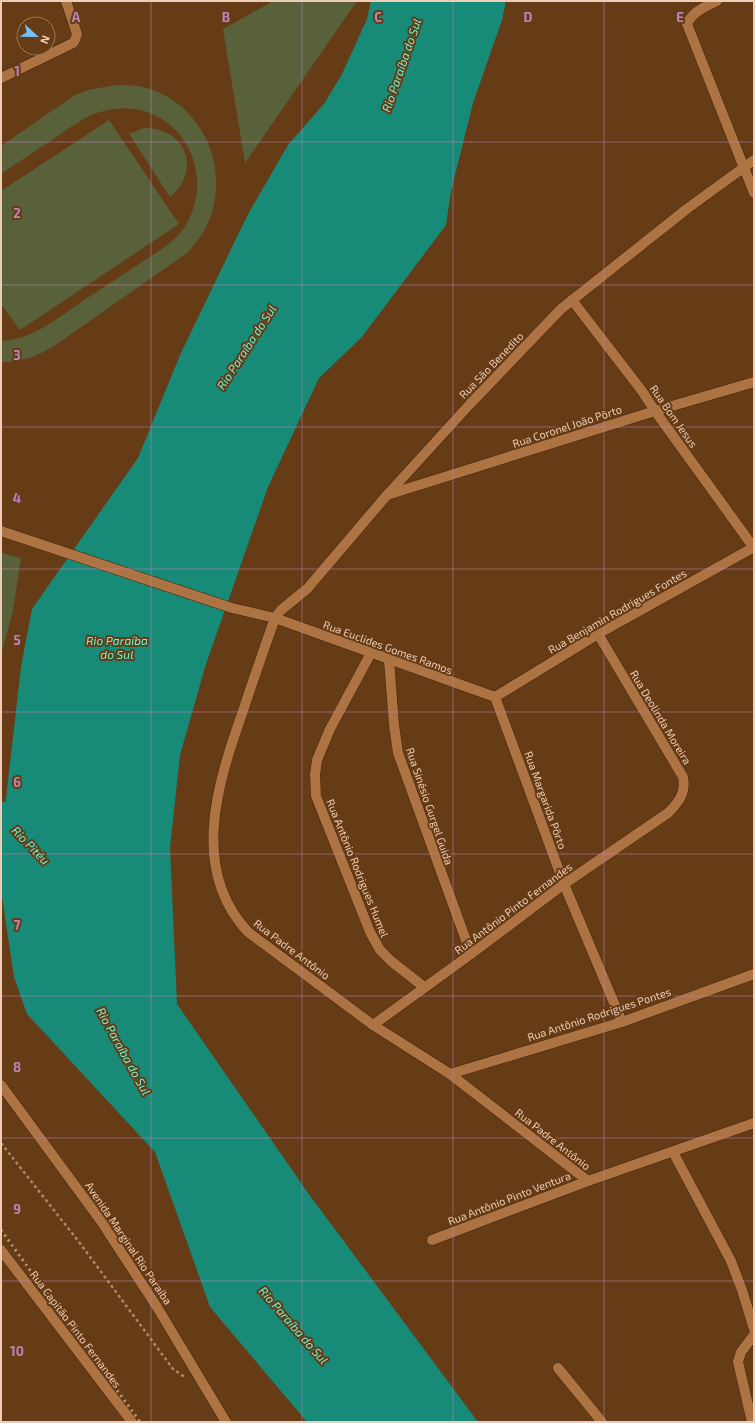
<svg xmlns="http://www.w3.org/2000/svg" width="755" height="1423" viewBox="0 0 755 1423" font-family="'Exo 2',sans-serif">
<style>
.green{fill:#586139}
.water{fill:#188a78}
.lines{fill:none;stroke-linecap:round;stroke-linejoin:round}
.river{stroke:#188a78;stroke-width:23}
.minor-casing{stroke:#43250b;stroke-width:11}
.secondary-casing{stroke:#43250b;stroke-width:11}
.path{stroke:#ac8768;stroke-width:2.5;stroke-dasharray:3 3;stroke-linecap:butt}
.minor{stroke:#ad7343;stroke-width:10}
.secondary{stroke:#ad7343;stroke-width:10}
.rail{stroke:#ba9679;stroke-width:3;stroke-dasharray:2 4;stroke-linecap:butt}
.grid{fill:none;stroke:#ba85ba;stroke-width:1;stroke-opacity:0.55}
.labels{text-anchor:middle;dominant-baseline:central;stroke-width:4;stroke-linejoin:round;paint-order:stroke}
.street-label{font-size:11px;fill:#edcdb5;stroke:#663c16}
.water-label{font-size:12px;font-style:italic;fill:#68f6db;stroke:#663c16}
.grid-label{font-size:13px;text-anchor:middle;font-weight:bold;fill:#ba85ba;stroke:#663c16;stroke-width:4;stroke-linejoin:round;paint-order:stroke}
</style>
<rect width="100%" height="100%" fill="#663c16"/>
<g class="green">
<polygon points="273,1 357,1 245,163 223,29"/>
<path d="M116,85c9,0 18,0 27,2 57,14 87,77 67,131 -5,13 -14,25 -23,35l-130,91c-17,11 -35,19 -56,18v-21c33,-1 59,-25 85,-42 18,-12 36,-24 53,-35 16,-11 34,-20 45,-36 38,-59 -11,-135 -80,-117 -18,4 -33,16 -48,26 -18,12 -37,25 -55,37v-28l74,-51 13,-5z"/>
<polygon points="109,120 179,224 20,330 1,304 1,191"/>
<path d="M144,128c42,-1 58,43 26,69l-41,-63z"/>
<polygon points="1,553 21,558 13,611 1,655"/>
</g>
<polygon class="water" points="371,1 506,1 502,20 473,103 451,191 446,225 361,338 319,378 268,487 205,667 180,755 170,848 177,1004 308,1193 478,1422 307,1422 210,1307 155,1152 27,1014 14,977 1,890 1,834 4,816 21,667 32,609 138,458 180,355 248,214 288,145 324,104 342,74 367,19"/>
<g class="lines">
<polyline class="river" points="1,813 26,839"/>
<defs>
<g id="minor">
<path d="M717,1c-12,6 -24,10 -30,23l67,169"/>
<polyline points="1,78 73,43 75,40 77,34 66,1"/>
<polyline points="572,300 642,391 655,411 754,548"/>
<polyline points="387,495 655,411 754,382"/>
<polyline points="371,653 330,729 317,760 315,775 316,796 370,932 380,950 391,961 424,987"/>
<polyline points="389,660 394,725 398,753 471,954"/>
<path d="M495,697l-220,-79c-11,31 -22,62 -32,93 -25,71 -54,158 5,221l125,93 77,49 138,107"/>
<polyline points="495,697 564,884 622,1022"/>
<polyline points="495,697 598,634 754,547"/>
<path d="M373,1025l98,-71 93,-70 104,-71c11,-11 18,-20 15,-36l-85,-143"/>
<polyline points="450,1074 622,1022 754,974"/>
<polyline points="1,1085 101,1221 157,1307 226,1422"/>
<polyline points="673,1152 731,1261 742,1290 754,1329"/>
<polyline points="432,1240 588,1181 754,1123"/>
<polyline points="1,1250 132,1422"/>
<polyline points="558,1368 602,1422"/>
<polyline points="752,1422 738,1362 741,1352 754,1335"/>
</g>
<polyline id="secondary" points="1,531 232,608 275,618 281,610 307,589 387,495 470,404 561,309 688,208 754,160"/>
</defs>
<use href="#minor" class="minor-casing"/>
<use href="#secondary" class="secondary-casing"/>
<polyline class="path" points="1,1143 79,1242 173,1369 186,1378"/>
<use href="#minor" class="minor"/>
<use href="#secondary" class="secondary"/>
<polyline class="rail" points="1,1230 140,1422"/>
</g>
<path class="grid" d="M151,1v1421M302,1v1421M453,1v1421M604,1v1421M1,142h753M1,285h753M1,427h753M1,569h753M1,712h753M1,854h753M1,996h753M1,1138h753M1,1281h753"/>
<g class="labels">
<g class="street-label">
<text transform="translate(491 365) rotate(-46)">Rua São Benedito</text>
<text transform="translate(674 416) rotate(55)">Rua Bom Jesus</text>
<text transform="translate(567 426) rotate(-18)">Rua Coronel João Pôrto</text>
<text transform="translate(617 611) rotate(-30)">Rua Benjamin Rodrigues Fontes</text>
<text transform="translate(388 647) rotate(20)">Rua Euclides Gomes Ramos</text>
<text transform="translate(661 717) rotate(59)">Rua Deolinda Moreira</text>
<text transform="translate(546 800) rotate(70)">Rua Margarida Pôrto</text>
<text transform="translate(430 806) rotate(71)">Rua Sinésio Gurgel Guida</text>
<text transform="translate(358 868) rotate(68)">Rua Antônio Rodrigues Humel</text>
<text transform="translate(513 908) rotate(-37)">Rua Antônio Pinto Fernandes</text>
<text transform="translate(292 949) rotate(37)">Rua Padre Antônio</text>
<text transform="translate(599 1014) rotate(-18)">Rua Antônio Rodrigues Pontes</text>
<text transform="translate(553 1139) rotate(38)">Rua Padre Antônio</text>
<text transform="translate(509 1198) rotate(-21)">Rua Antônio Pinto Ventura</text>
<text transform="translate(129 1243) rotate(56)">Avenida Marginal Rio Paraíba</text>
<text transform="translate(76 1329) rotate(53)">Rua Capitão Pinto Fernandes</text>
</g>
<g class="water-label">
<text transform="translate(401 65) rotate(-71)">Rio Paraíba do Sul</text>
<text transform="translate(246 347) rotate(-57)">Rio Paraíba do Sul</text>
<text x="117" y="640">Rio Paraíba<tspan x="117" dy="14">do Sul</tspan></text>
<text transform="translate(31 845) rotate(46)">Rio Pitéu</text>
<text transform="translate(124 1051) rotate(61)">Rio Paraíba do Sul</text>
<text transform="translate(294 1325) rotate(49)">Rio Paraíba do Sul</text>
</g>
</g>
<g class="grid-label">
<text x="76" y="22">A</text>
<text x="226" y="22">B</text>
<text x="378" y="22">C</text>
<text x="528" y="22">D</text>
<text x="680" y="22">E</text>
<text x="17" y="76">1</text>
<text x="17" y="218">2</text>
<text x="17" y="360">3</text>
<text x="17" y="503">4</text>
<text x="17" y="645">5</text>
<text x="17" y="787">6</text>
<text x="17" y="930">7</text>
<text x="17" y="1072">8</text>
<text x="17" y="1214">9</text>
<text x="17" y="1356">10</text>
</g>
<rect width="755" height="1423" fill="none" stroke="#edcdb5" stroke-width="4"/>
<g transform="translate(36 36) rotate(112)"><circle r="19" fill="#663c16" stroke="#9c7656"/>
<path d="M0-3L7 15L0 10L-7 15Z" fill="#72c1f5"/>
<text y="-6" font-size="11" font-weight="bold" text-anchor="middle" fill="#edcdb5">N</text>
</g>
</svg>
